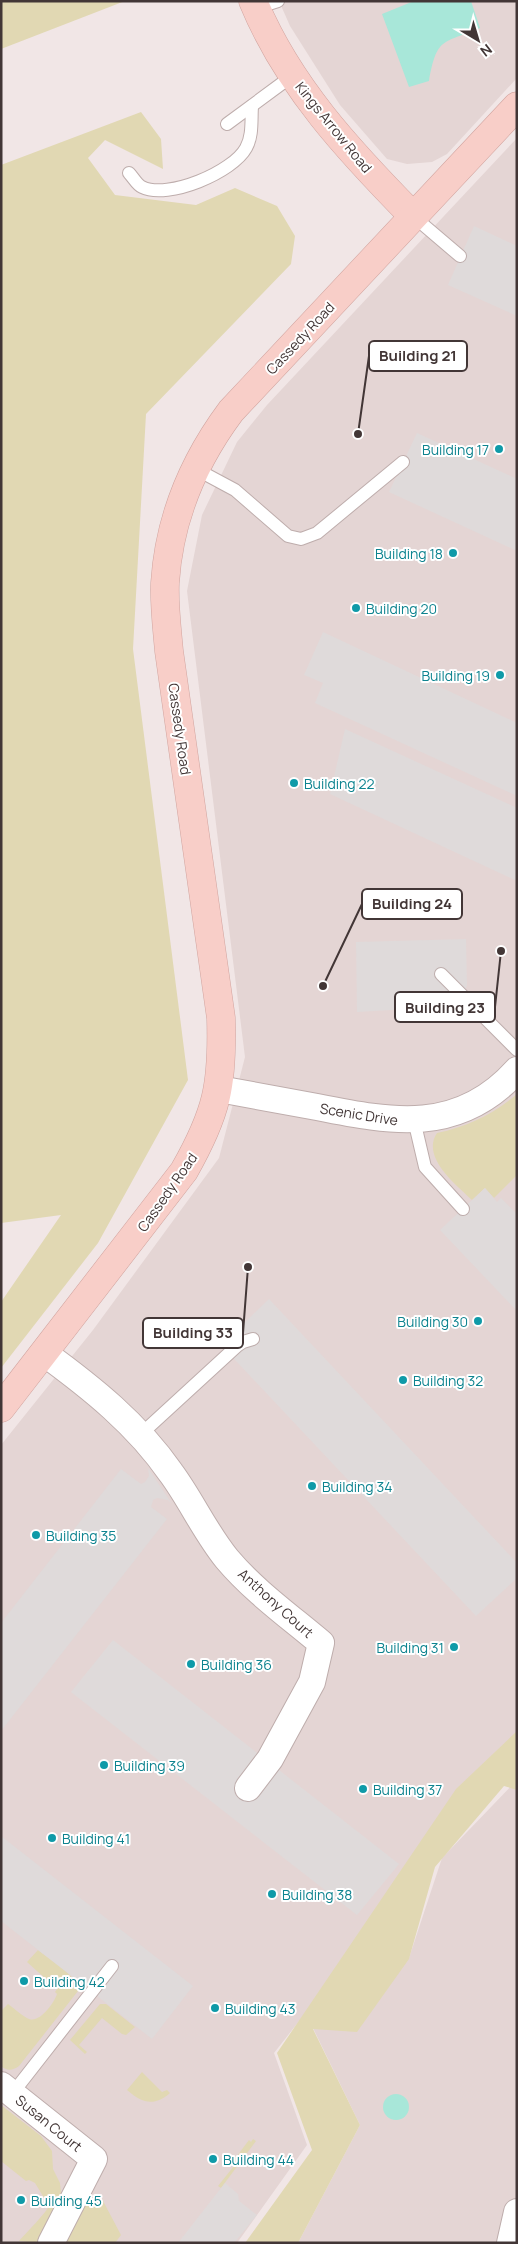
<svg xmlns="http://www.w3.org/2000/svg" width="518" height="2244" viewBox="0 0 518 2244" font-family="Manrope,sans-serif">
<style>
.residential{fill:#e4d5d4}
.green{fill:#e1d8b3}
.parking{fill:#dfdada}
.water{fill:#a8e7d9}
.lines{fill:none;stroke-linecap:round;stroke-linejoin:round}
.lane-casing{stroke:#beadac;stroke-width:14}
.street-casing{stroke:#beadac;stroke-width:28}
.secondary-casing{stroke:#d1a49f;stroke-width:29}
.lane{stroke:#fff;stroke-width:12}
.street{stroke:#fff;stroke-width:26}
.secondary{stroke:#f8cec8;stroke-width:28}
.culture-dot{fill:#0f9aa8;stroke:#fff;stroke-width:2}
.labels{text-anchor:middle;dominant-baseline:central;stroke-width:4;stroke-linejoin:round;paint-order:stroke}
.street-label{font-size:14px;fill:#423636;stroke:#fff}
.culture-label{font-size:14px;fill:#0d838f;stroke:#fff;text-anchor:start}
.leader{fill:none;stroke:#423636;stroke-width:2}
.callout-dot{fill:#423636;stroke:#fff;stroke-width:2}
.callout{fill:#fff;stroke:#423636;stroke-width:2}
.callout-label{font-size:15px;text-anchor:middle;font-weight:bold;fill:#423636}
</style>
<rect width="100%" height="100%" fill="#f1e6e6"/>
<g class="residential">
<polygon points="279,1 517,1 517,78 447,154 432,162 407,164 387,159 340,105 290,26"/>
<polygon points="517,138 517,1744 274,2053 307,2145 237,2243 1,2243 1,1445 93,1330 219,1158 245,1057 187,591 202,515 237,442 267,405"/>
<polygon points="517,1780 517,2243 298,2243 360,2125 313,2028 409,1958 442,1858"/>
</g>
<g class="green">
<polygon points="1,1 125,1 1,49"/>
<polygon points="141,112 161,139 163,169 105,140 88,158 115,195 196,205 235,188 277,206 295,236 291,264 146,414 133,649 188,1080 98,1243 1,1368 1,1302 61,1215 1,1223 1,165"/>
<path d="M517,1094v81l-23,23 -9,-10 -13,12c-17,-16 -51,-43 -35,-67 30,-6 57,-19 80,-39z"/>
<polygon points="517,1731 517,1790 504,1786 435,1867 409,1959 357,2032 313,2029 360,2125 298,2243 245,2243 312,2150 277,2053 456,1789"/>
<path d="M38,1950c11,9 41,26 40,41l-59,75c-7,5 -12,5 -18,0v-55l7,-7c7,5 14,12 21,15 11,4 25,-16 28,-25l-2,-2 2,-3 -30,-27z"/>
<polygon points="100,2004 106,2004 135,2027 126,2035 122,2034 102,2018 79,2045 87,2052 85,2054 70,2040"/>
<path d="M142,2072l20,20 5,-2 3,3c-16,14 -28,10 -43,-3z"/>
<path d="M1,2105l40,31 11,15 1,18 7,14 1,10 -24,50 -18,-2c6,-7 28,-29 30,-35l-14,-23 -6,-3 -3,1 -25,-20z"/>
<polygon points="253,2139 256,2141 221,2188 218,2186 234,2166 231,2164 249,2140 251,2142"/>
<path d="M102,2199l19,36 -6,8h-51c10,-19 15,-42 38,-44z"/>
</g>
<g class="parking">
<polygon points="474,226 517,246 517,316 448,285"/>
<polygon points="417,433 517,479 517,551 389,492"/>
<polygon points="323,632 517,723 517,796 315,703 323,683 304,675"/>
<polygon points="345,729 517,808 517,881 330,794"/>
<polygon points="466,939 467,985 460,1006 357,1012 356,942"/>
<polygon points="485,1188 497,1202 501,1198 517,1214 517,1311 440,1230"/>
<polygon points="269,1299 517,1563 517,1578 476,1616 221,1345"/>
<polygon points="148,1468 172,1504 168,1500 157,1498 153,1500 151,1507 167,1519 1,1731 1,1623 121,1469 141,1484 145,1482 149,1476"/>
<polygon points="113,1640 399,1864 357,1915 71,1692"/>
<polygon points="1,1836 193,1986 152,2039 1,1921"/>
<polygon points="225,2183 238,2194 239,2201 257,2215 234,2243 178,2243"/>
</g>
<g class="water">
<path d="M414,1h57l9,27c-38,16 -43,9 -51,53l-20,6 -27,-73z"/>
<circle cx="396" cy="2107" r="13"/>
</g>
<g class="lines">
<defs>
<g id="lane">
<polyline points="256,8 278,1"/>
<polyline points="227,124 292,76"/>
<path d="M129,173c4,4 8,12 13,14 26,13 91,-15 104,-39 7,-12 5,-28 6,-42"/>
<polyline points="413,216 460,256"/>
<polyline points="194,468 235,490 288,536 301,539 317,533 403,462"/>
<polyline points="441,974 517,1050"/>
<polyline points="414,1120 425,1167 463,1209"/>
<polyline points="140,1435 237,1346 243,1342 253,1339"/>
<polyline points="12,2094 112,1966"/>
</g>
<g id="street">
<path d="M219,1089c33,6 66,12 98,18 75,15 142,28 200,-37"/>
<path d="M44,1353c48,35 93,71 127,120 20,27 34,59 56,86 27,32 62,57 94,84l-9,39 -42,77 -22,29"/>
<polyline points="1,2085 94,2159 51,2243"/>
<polyline points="510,2243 517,2212"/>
</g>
<g id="secondary">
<path d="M253,1c35,85 97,151 160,215"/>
<path d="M1,1408l183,-237c33,-58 39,-86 37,-153l-52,-367c-2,-23 -5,-45 -4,-68 4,-64 28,-121 66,-172l286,-305"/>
</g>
</defs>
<use href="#lane" class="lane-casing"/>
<use href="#street" class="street-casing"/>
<use href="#secondary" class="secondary-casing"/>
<use href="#lane" class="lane"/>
<use href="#street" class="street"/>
<use href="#secondary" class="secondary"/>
</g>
<g class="culture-dot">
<circle cx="499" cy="449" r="5"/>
<circle cx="453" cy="553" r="5"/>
<circle cx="356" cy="608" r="5"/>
<circle cx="500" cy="675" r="5"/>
<circle cx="294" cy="783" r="5"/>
<circle cx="478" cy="1321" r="5"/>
<circle cx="403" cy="1380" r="5"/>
<circle cx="312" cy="1486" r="5"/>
<circle cx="36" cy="1535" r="5"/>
<circle cx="454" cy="1647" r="5"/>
<circle cx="191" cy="1664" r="5"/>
<circle cx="104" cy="1765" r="5"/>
<circle cx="363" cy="1789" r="5"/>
<circle cx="52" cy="1838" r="5"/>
<circle cx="272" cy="1894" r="5"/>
<circle cx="24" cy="1981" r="5"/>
<circle cx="215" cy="2008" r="5"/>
<circle cx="213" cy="2159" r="5"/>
<circle cx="21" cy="2200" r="5"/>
</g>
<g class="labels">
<g class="street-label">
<text transform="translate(334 127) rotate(51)">Kings Arrow Road</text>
<text transform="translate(300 338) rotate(-47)">Cassedy Road</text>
<text transform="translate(180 729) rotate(82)">Cassedy Road</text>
<text transform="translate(359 1114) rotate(9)">Scenic Drive</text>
<text transform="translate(167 1192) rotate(-55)">Cassedy Road</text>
<text transform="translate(276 1603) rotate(42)">Anthony Court</text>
<text transform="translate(49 2123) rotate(39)">Susan Court</text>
</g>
<g class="culture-label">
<text x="489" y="449" text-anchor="end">Building 17</text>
<text x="443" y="553" text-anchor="end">Building 18</text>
<text x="366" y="608">Building 20</text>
<text x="490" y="675" text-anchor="end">Building 19</text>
<text x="304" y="783">Building 22</text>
<text x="468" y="1321" text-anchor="end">Building 30</text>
<text x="413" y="1380">Building 32</text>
<text x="322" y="1486">Building 34</text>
<text x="46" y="1535">Building 35</text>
<text x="444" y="1647" text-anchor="end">Building 31</text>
<text x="201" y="1664">Building 36</text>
<text x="114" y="1765">Building 39</text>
<text x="373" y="1789">Building 37</text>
<text x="62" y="1838">Building 41</text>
<text x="282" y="1894">Building 38</text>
<text x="34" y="1981">Building 42</text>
<text x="225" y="2008">Building 43</text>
<text x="223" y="2159">Building 44</text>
<text x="31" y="2200">Building 45</text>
</g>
</g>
<path class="leader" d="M358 434L369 356M323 986L362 904M501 951L495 1007M248 1267L243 1333"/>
<g class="callout-dot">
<circle cx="358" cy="434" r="5"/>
<circle cx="323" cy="986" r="5"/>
<circle cx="501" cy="951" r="5"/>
<circle cx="248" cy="1267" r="5"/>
</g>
<g class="callout">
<rect x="369" y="341" width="98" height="30" rx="5"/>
<rect x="362" y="889" width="100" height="30" rx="5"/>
<rect x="395" y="992" width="100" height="30" rx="5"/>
<rect x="143" y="1318" width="100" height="30" rx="5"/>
</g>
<g class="callout-label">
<text x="418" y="361">Building 21</text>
<text x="412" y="909">Building 24</text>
<text x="445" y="1013">Building 23</text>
<text x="193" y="1338">Building 33</text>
</g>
<rect width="518" height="2244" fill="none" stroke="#423636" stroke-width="5"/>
<g transform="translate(478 40) rotate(142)" stroke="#ffffff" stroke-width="4" paint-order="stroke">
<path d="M0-4L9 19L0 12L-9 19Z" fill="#423636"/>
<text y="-8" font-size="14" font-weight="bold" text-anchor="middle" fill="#423636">N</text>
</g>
</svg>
